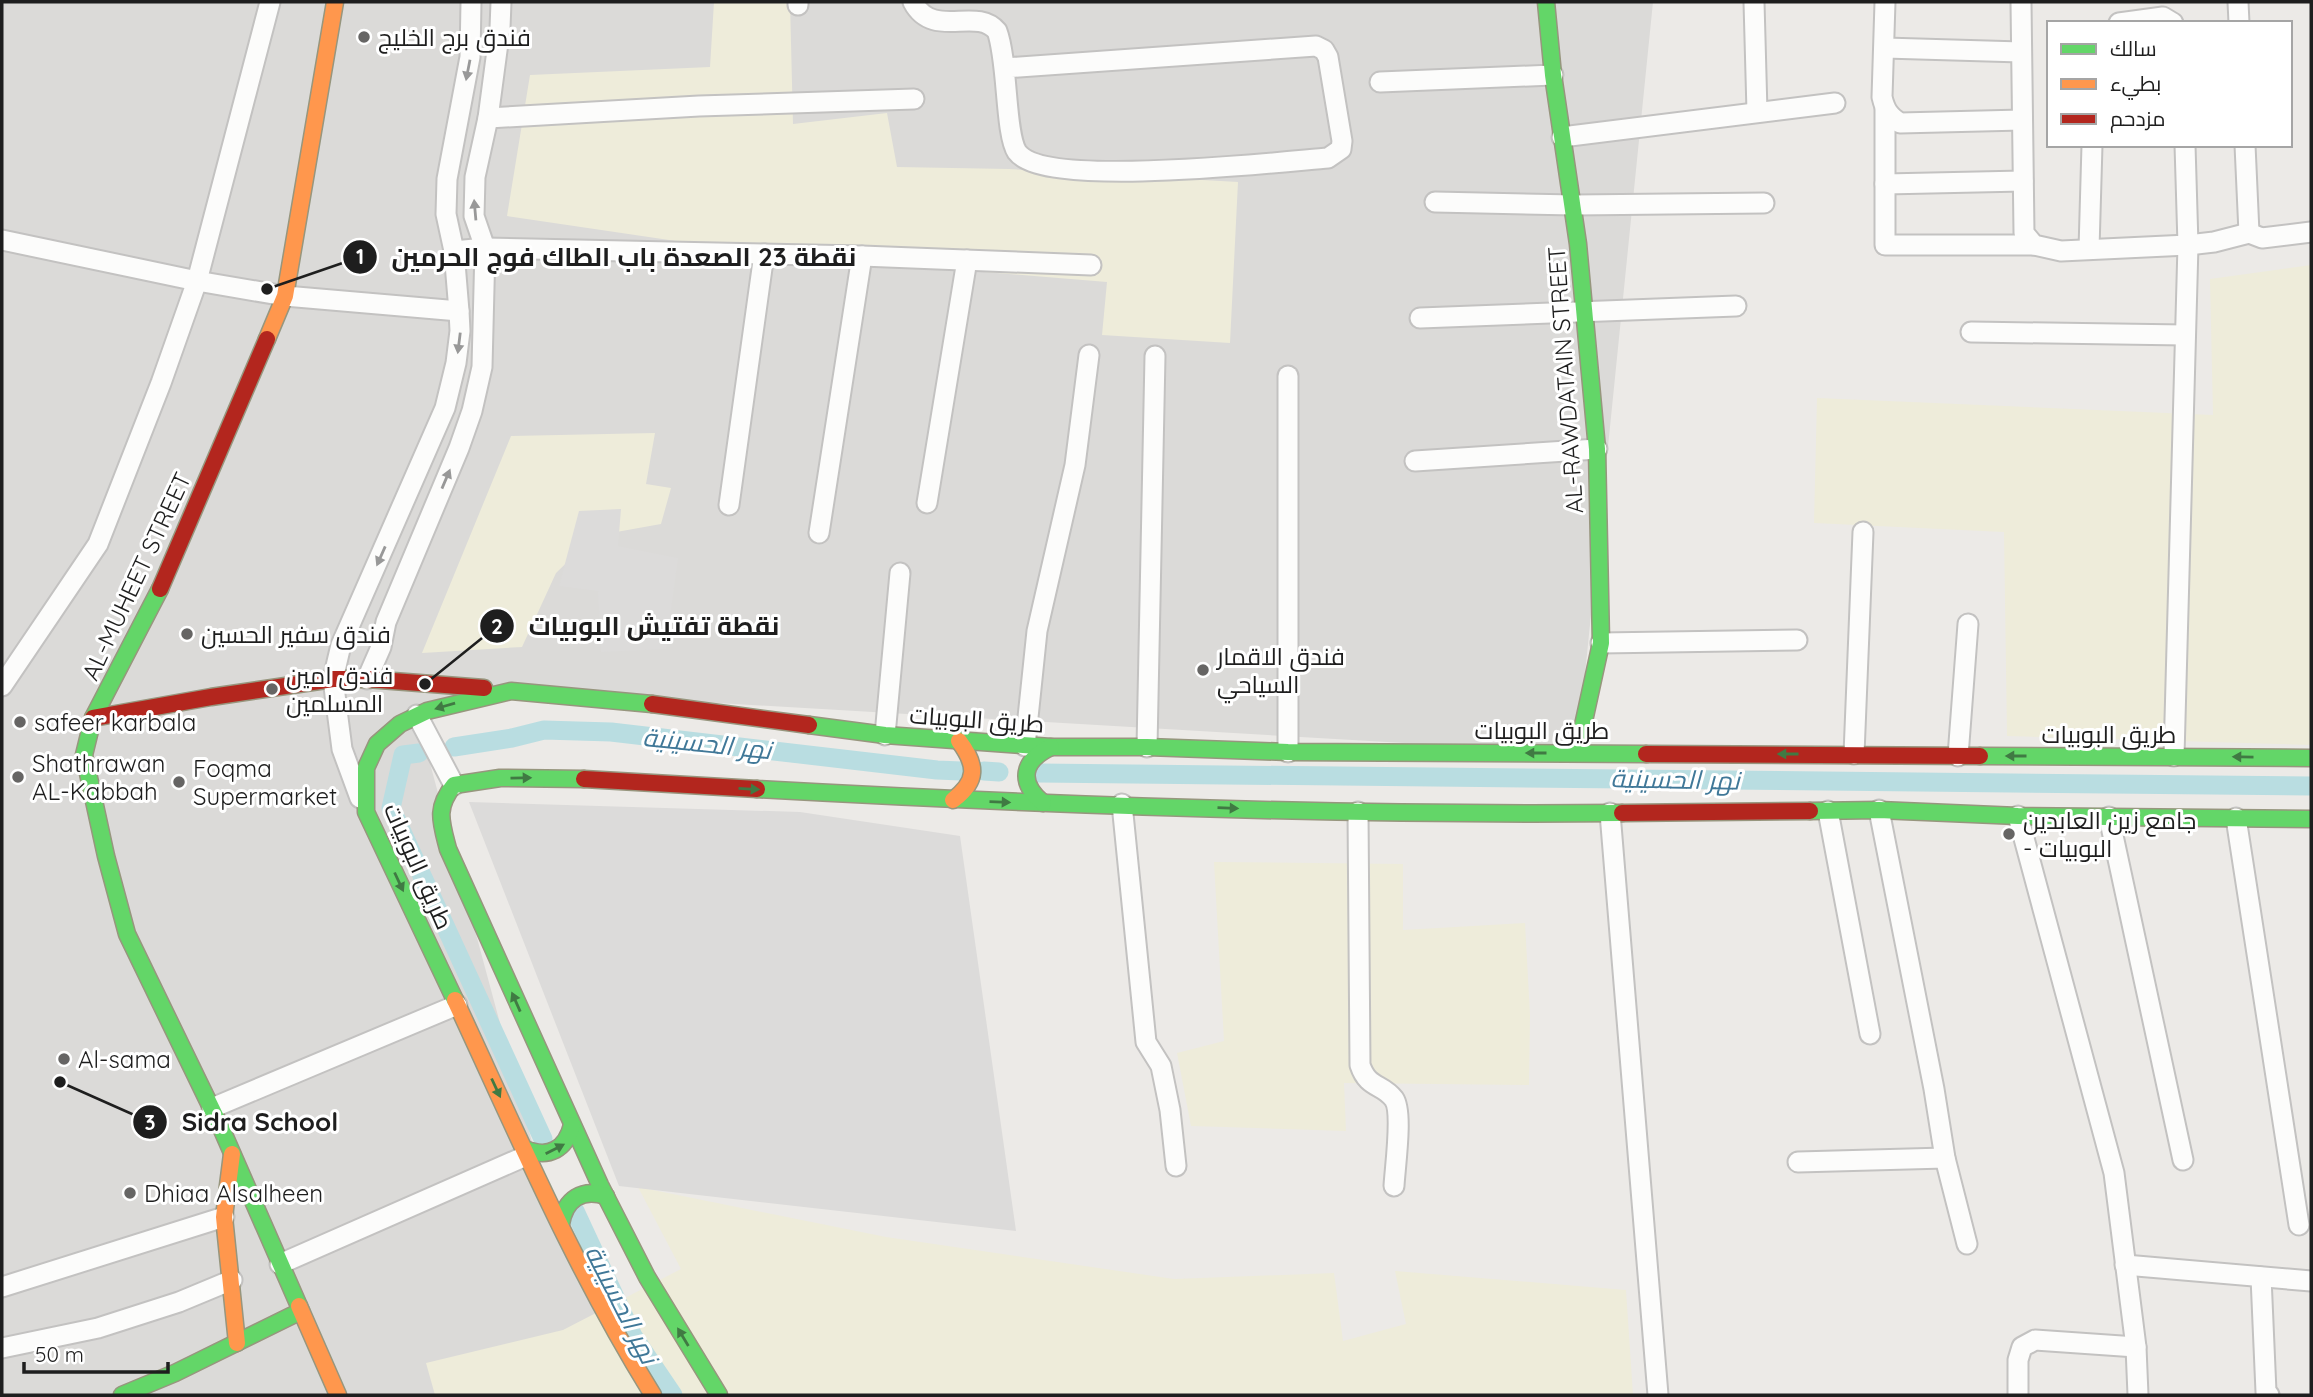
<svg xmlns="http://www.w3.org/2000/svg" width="2313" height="1397" viewBox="0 0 2313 1397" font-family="Quicksand,Cairo,sans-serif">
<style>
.residential{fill:#dbdad8}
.farmland{fill:#eeecda}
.parking{fill:#dcdbda}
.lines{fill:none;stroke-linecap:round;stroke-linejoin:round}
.canal{stroke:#b9dde1;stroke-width:19}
.street-casing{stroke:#c3c2c1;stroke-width:23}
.fast-casing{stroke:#97967e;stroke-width:19}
.slow-casing{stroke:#97967e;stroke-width:19}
.jam-casing{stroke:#97967e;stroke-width:19}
.street{stroke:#fcfcfb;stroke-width:19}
.fast{stroke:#63d668;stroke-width:16}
.slow{stroke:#ff974d;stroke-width:16}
.jam{stroke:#b3261e;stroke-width:16}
.oneway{fill:#989898}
.oneway2{fill:#407a43}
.poi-dot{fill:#666564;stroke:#fff;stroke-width:2.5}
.labels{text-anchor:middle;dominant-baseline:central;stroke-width:6;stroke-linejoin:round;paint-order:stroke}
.poi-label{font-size:24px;fill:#1e1e1e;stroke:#fff;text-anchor:start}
.street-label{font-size:24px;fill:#1e1e1e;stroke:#fff}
.water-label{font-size:26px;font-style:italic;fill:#407898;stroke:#fff}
.leader{fill:none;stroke:#1e1e1e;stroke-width:2.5}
.callout-dot{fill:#1e1e1e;stroke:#fff;stroke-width:2.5}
.mark-label{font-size:21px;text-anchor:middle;font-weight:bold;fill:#fff}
.callout-label{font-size:26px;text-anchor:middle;font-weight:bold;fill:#1e1e1e;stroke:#fff;stroke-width:6;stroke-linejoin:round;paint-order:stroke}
</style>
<rect width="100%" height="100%" fill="#eceae7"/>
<polygon class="residential" points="2,2 1653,2 1577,753 511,691 417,715 546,1194 644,1395 2,1395"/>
<g class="farmland">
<polygon points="714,2 790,2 793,124 887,113 897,167 1009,169 1238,182 1230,343 1102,335 1107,282 764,254 507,216 530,75 710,67"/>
<polygon points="2311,265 2311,745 2007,736 2004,532 1814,523 1817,398 2213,415 2210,279"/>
<polygon points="655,433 646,484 671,488 661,524 594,536 556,573 522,647 422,653 511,436"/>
<polygon points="1214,862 1403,864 1403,930 1525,923 1530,1015 1529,1085 1344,1083 1346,1131 1191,1126 1177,1053 1224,1041"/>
<polygon points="638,1187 886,1237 1174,1279 1334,1273 1343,1341 1406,1324 1395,1271 1626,1290 1633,1395 435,1395 426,1363 563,1330 681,1269"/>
</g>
<g class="parking">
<polygon points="621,509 618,546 678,558 666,649 601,652 598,591 559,586 579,511"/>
<polygon points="469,802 800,812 960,836 1016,1231 619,1186"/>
</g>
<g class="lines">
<g class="canal">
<polyline points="454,747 512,738 544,730 611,732 937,770 961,771"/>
<polyline points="419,753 403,755 391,808 543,1139"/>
<polyline points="984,771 999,772"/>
<polyline points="1039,773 2311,786"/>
<polyline points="575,1211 633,1336 673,1395"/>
</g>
<defs>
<g id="street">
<polyline points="798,2 798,5"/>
<path d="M913,2c20,38 63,4 84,29 11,29 8,103 20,121 27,37 262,10 311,6l13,-9 1,-8 -14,-84 -4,-7 -8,-4 -311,22"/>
<polyline points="1754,2 1757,112"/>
<path d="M1885,2l-3,95c3,13 7,19 18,26l122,-3"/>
<polyline points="2021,2 2024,233 2034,245 2061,251 2188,245 2214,242 2249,233 2262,238 2311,232"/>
<polyline points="2238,2 2239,23"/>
<polyline points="2119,23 2163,17 2173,23"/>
<polyline points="1885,48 2021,52"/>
<polyline points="1380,82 1553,75"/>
<polyline points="1885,109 1885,245 2034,245"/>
<polyline points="488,118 699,106 914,99"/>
<polyline points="1562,137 1835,103"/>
<polyline points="2245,145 2249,233"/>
<polyline points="1885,184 2023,181"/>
<polyline points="1435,202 1574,205 1764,203"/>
<polyline points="2,240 197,281 285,296 459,311"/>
<polyline points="2089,249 2092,145"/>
<polyline points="454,251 485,248 862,256 1091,265"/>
<polyline points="1420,318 1736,306"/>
<polyline points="1971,332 2185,335"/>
<polyline points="1415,461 1597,449"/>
<polyline points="927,503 967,260"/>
<polyline points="729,505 764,254"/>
<polyline points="819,533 862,256"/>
<polyline points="1601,643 1797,640"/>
<polyline points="367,679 381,647 386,622 459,448 472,411 482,367 485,248 474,216 475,177 488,118 500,28 501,2"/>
<polyline points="2,686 98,544 161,383 197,281 270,2"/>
<polyline points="417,715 454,785"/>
<polyline points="885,735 900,573"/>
<polyline points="1025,746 1037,631 1075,465 1089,355"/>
<polyline points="1147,747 1155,356"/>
<polyline points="1288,752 1288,376"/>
<polyline points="1854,754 1863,532"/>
<polyline points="1958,756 1968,624"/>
<polyline points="2174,756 2188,245 2185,145"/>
<polyline points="360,798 342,749 333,679 341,645 445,408 456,363 460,331 459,311 454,251 446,214 447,179 470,57 471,2"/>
<polyline points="1122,804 1146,1042 1161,1066 1170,1110 1176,1166"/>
<polyline points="1879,810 1934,1089 1945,1158 1967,1244"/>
<polyline points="1828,811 1870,1034"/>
<path d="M1358,812l2,253c8,24 22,18 34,34 9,13 1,68 0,87"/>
<polyline points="1610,813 1658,1395"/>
<polyline points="2018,816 2114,1173 2136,1347 2138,1395"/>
<polyline points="2109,817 2183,1160"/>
<polyline points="2236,818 2299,1225"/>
<polyline points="212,1108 457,1005"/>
<polyline points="1798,1162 1945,1158"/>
<polyline points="280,1264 528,1155"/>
<polyline points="2125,1265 2311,1281"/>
<polyline points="2261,1277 2266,1392 2269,1395"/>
<polyline points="2,1287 224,1217"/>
<polyline points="2,1348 98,1328 179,1302 232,1280"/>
<polyline points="2018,1395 2018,1360 2022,1347 2035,1340 2136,1347"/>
</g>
<g id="fast">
<polyline points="1546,2 1553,75 1578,244 1597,449 1601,643 1577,753"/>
<polyline points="160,589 93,718 84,755 106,856 127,934 222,1130 299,1306"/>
<polyline points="809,725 885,735 1051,747 1147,747 1288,752 1646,754"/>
<polyline points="1980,756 2311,758"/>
<path d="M584,779l-84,-1 -46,7c-19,23 -13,37 -6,64l152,336 47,92 72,118"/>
<path d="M757,789c288,16 577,27 865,24"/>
<path d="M1043,803c-25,-21 -21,-42 8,-56"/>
<polyline points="1810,811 1879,810 2018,816 2311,819"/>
<polyline points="455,1000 366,812 366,768 377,744 400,724 427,711 511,691 652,704"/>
<path d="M525,1149c24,10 41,0 47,-24"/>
<path d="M561,1224c4,-25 21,-36 45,-28"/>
<polyline points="122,1395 175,1373 301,1311"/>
</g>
<g id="slow">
<polyline points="267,339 285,296 335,2"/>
<path d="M953,800c25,-19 24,-35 6,-59"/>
<path d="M455,1000c62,133 120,270 198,395"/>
<polyline points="232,1154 224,1217 237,1343"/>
<polyline points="299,1306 338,1395"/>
</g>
<g id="jam">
<polyline points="160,589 267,339"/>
<polyline points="652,704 809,725"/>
<polyline points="93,718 211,697 333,679 367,679 484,688"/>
<polyline points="1646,754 1980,756"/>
<polyline points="584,779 757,789"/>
<polyline points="1622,813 1810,811"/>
</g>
</defs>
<use href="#street" class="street-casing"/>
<use href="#fast" class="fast-casing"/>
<use href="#slow" class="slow-casing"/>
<use href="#jam" class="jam-casing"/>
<use href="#street" class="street"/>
<use href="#fast" class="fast"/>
<use href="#slow" class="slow"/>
<use href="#jam" class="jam"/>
</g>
<defs><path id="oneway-solid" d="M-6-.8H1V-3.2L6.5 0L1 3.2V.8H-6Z" transform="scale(1.75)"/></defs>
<g class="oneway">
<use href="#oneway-solid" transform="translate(468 70) rotate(101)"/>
<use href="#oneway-solid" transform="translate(475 210) rotate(-95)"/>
<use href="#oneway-solid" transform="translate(459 343) rotate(97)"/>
<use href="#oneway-solid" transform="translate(446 479) rotate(-67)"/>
<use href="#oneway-solid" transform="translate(381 556) rotate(114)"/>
</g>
<g class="oneway2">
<use href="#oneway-solid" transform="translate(445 706) rotate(164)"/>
<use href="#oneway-solid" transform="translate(1536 753) rotate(-180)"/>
<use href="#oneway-solid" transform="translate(1788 754) rotate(-180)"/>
<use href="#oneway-solid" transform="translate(2016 756) rotate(-180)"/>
<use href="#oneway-solid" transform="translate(2243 757) rotate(-179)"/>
<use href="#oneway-solid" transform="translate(521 778) rotate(-1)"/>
<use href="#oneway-solid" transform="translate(749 789) rotate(3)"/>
<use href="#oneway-solid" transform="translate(1000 802) rotate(2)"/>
<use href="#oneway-solid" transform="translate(1228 808) rotate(2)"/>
<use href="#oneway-solid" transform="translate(399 882) rotate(65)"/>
<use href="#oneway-solid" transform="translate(516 1002) rotate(-114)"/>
<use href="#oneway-solid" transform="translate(496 1088) rotate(65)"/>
<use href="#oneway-solid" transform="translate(555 1149) rotate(-27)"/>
<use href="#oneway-solid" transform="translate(683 1337) rotate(-121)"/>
</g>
<g class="poi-dot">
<circle cx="364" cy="37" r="7"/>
<circle cx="187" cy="634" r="7"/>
<circle cx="1203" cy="670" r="7"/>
<circle cx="272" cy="689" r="7"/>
<circle cx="20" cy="722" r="7"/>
<circle cx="18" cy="777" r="7"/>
<circle cx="179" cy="782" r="7"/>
<circle cx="2009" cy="834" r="7"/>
<circle cx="64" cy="1059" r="7"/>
<circle cx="130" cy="1193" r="7"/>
</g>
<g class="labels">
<g class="poi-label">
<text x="378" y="37">فندق برج الخليج</text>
<text x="201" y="634">فندق سفير الحسين</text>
<text x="1217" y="656">فندق الاقمار<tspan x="1217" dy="28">السياحي</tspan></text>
<text x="286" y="675">فندق امين<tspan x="286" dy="28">المسلمين</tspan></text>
<text x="34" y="722">safeer karbala</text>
<text x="32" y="763">Shathrawan<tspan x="32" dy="28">AL-Kabbah</tspan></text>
<text x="193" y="768">Foqma<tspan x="193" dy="28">Supermarket</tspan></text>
<text x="2023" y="820">جامع زين العابدين<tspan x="2023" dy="28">- البوبيات</tspan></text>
<text x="78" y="1059">Al-sama</text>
<text x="144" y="1193">Dhiaa Alsalheen</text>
</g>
<g class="street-label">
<text transform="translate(1565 380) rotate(-94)">AL-RAWDATAIN STREET</text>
<text transform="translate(136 576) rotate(-65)">AL-MUHEET STREET</text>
<text transform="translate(977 719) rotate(4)">طريق البوبيات</text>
<text x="1542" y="730">طريق البوبيات</text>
<text x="2109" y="734">طريق البوبيات</text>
<text transform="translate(419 866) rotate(66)">طريق البوبيات</text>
</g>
<g class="water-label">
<text transform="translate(707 743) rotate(6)">نهر الحسينية</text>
<text transform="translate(1675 779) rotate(1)">نهر الحسينية</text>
<text transform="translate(622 1304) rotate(63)">نهر الحسينية</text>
</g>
</g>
<path class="leader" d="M267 289L360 257M425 684L497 626M60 1082L150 1122"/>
<g class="callout-dot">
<circle cx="267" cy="289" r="7"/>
<circle cx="425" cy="684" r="7"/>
<circle cx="60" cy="1082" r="7"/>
<circle cx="360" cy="257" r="18"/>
<circle cx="497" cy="626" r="18"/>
<circle cx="150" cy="1122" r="18"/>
</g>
<g class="mark-label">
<text x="360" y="264">1</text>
<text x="497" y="634">2</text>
<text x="150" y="1130">3</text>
</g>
<g class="callout-label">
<text x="624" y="266">نقطة 23 الصعدة باب الطاك فوج الحرمين</text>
<text x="654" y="635">نقطة تفتيش البوبيات</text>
<text x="260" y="1131">Sidra School</text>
</g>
<rect width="2313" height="1397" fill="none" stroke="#1e1e1e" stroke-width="7"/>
<rect x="2047" y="21" width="245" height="126" fill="#ffffff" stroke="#a5a5a5" stroke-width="2"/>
<rect x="2061" y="44" width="35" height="10" fill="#63d668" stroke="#a5a5a5" stroke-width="2"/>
<text x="2110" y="56" font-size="21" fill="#1e1e1e">سالك</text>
<rect x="2061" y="79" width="35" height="10" fill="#ff974d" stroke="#a5a5a5" stroke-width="2"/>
<text x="2110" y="91" font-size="21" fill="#1e1e1e">بطيء</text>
<rect x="2061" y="114" width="35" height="10" fill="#b3261e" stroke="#a5a5a5" stroke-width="2"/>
<text x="2110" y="126" font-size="21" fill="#1e1e1e">مزدحم</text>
<path d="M24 1362v10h144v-10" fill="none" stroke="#1e1e1e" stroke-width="3.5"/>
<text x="35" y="1362" font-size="21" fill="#1e1e1e" stroke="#ffffff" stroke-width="5" paint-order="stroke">50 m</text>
</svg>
